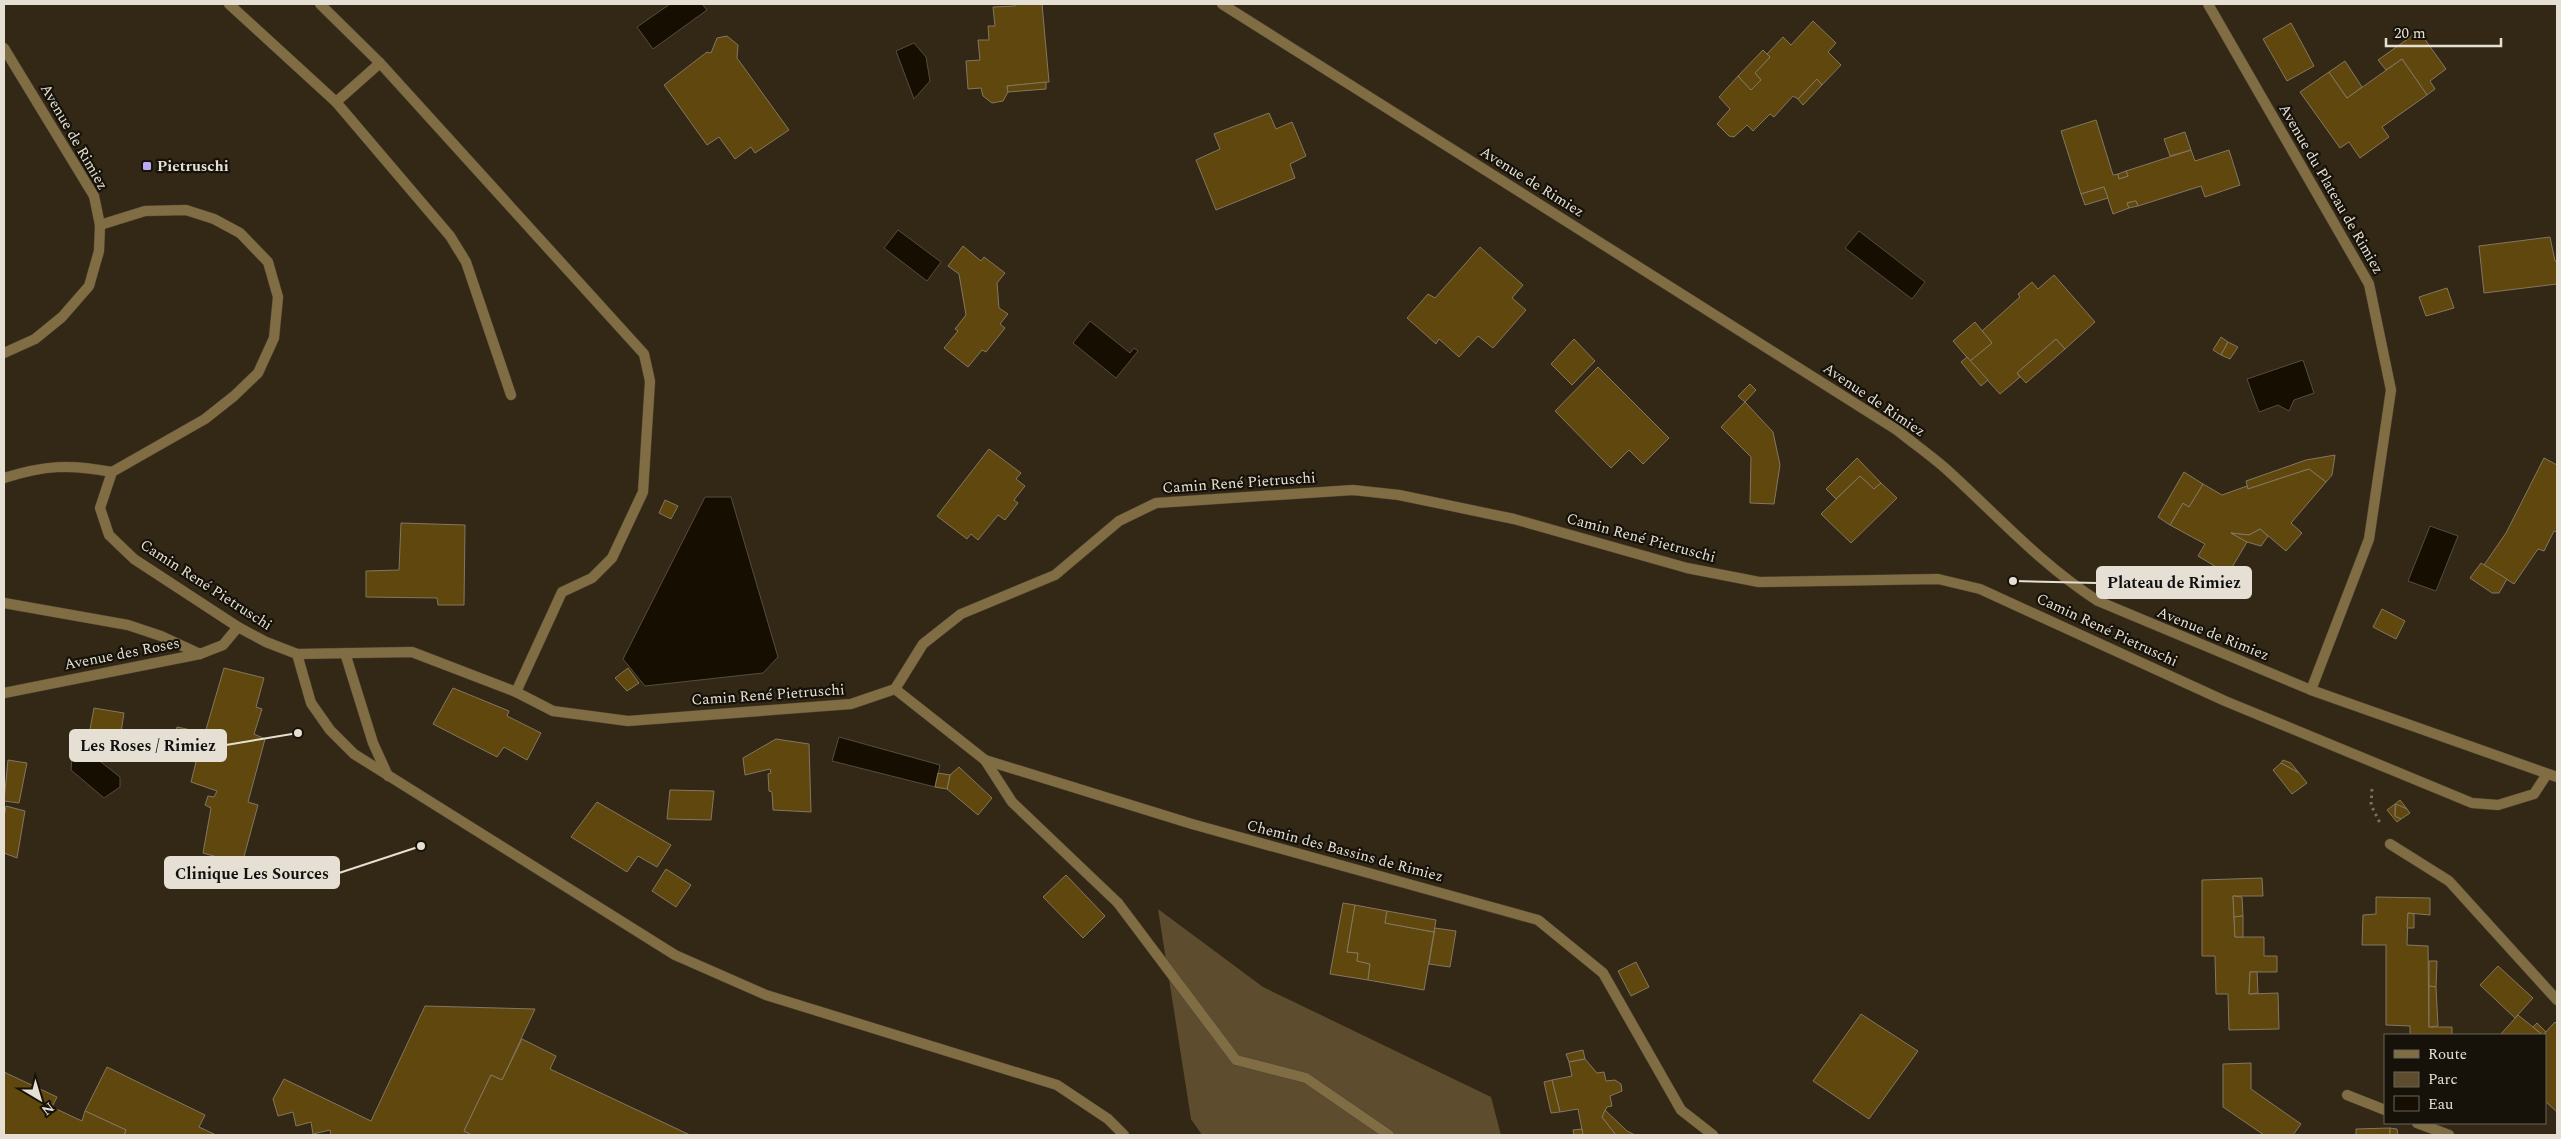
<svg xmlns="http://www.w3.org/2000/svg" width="2561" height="1139" viewBox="0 0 2561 1139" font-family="Spectral,serif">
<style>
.green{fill:#5d4d2e}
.water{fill:#160e01;stroke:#544d40}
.building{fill:#60470d;stroke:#827762}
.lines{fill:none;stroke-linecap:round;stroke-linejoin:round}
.service-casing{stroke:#4f4534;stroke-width:11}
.minor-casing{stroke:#4f4534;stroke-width:11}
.tertiary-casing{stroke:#4f4534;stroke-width:11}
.path{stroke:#787060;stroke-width:3;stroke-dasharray:2.5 4;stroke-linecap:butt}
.service{stroke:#816d44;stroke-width:10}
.minor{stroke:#816d44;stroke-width:10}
.tertiary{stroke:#816d44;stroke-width:10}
.poi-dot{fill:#baaaf6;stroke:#161209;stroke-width:2}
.labels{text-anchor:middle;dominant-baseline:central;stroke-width:4.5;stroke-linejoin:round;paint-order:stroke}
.street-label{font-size:15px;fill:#e6e0d4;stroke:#161209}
.poi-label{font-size:15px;font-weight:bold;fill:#e6e0d4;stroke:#161209;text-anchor:start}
.leader{fill:none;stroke:#e6e0d4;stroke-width:2}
.callout-dot{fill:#e6e0d4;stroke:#161209;stroke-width:2}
.callout{fill:#e6e0d4;stroke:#e6e0d4;stroke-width:2}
.callout-label{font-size:16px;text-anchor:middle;font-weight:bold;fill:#111}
</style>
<rect width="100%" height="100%" fill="#322815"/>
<polygon class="green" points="1158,909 1263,987 1491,1097 1501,1135 1202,1135 1191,1119"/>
<g class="water">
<polygon points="670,4 702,4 707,10 653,49 637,27"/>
<polygon points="914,43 926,57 930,81 914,99 896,51"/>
<polygon points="898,230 941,262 927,281 884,248"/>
<polygon points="1859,231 1925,282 1912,299 1845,248"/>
<polygon points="1090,321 1130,353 1134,348 1138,351 1116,378 1073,343"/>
<polygon points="2303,360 2314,393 2294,400 2289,411 2278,405 2259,412 2247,379"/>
<polygon points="705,497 731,497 778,657 763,673 645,686 623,659"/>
<polygon points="2430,526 2458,536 2436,591 2408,581"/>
<polygon points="839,737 940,765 935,787 832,761"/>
<polygon points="87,751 120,777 120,787 104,798 71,770 72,756"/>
</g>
<g class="building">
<polygon points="1015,4 1042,4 1049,82 1007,86 1008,92 1003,101 992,103 983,96 981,88 968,89 966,61 980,60 978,40 989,40 988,26 995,26 993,7 1015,6"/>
<polygon points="1813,21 1836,43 1828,52 1841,65 1822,85 1817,79 1798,99 1793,96 1774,117 1770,114 1753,131 1747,125 1734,137 1729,136 1717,124 1730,109 1719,97 1738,76 1751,90 1761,80 1755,73 1770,57 1767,54 1783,37 1791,45"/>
<polygon points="2291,23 2314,66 2287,81 2263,39"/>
<polygon points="2419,31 2446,69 2430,81 2435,89 2427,95 2402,59 2386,70 2378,60"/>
<polygon points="727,36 738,45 737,58 789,130 755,153 751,147 735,159 719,137 707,145 664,85 707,52 711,53 717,38"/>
<polygon points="1763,50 1770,57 1755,73 1761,80 1751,90 1738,76"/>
<polygon points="2402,59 2427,95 2382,127 2389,137 2360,158 2349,142 2340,148 2300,92 2329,72 2347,98"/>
<polygon points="2345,61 2362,87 2347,98 2329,72"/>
<polygon points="1817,79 1822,85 1803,105 1798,99"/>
<polygon points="1046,82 1046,89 1008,92 1007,86"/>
<polygon points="1269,113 1276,129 1292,122 1306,156 1290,164 1295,178 1216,210 1196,160 1220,149 1214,134"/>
<polygon points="2096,120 2113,175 2118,174 2119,179 2128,176 2126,171 2191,150 2195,161 2229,150 2240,185 2205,197 2201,186 2138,206 2136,201 2127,203 2129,208 2113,214 2104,187 2081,194 2061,131"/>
<polygon points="2185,132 2191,150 2170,156 2164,139"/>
<polygon points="2126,171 2128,176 2119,179 2118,174"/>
<polygon points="2104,187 2108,198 2085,205 2081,194"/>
<polygon points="2136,201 2138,206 2129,208 2127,203"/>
<polygon points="2550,237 2555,261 2557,261 2557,284 2484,293 2479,246"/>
<polygon points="963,246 981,261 984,257 1005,273 997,283 999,308 1008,314 1000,324 1005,328 986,352 982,350 968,367 944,348 958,331 955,329 966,315 959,274 948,266"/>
<polygon points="1480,247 1523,285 1512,298 1526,310 1493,348 1478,336 1459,357 1439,339 1436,344 1407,318 1428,294 1435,298"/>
<polygon points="2054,275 2095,322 2065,349 2056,339 2017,373 2020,377 2000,394 1970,361 1992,343 1982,331 2020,297 2018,294 2032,282 2038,289"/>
<polygon points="2447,288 2454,308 2426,316 2419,297"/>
<polygon points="1975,322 1992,343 1970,361 1953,341"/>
<polygon points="2221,337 2228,342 2221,355 2213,350"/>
<polygon points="1574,339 1595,361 1572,385 1551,364"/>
<polygon points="2056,339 2065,349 2026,383 2017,373"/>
<polygon points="2228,342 2238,347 2230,359 2221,355"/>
<polygon points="1967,357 1988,380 1981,386 1961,362"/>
<polygon points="1598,367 1669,438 1643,464 1629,450 1611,468 1555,411"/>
<polygon points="1750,384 1756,390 1745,402 1738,396"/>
<polygon points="1745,402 1773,432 1780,465 1774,504 1750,503 1751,457 1721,427"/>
<polygon points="989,449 1021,473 1016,479 1025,486 1014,500 1018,503 1005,520 998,515 978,540 971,534 967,539 937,516"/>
<polygon points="2335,455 2332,475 2326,482 2309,469 2248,489 2246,481 2306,460"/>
<polygon points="1857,458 1881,483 1874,489 1860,476 1836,499 1826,489"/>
<polygon points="2544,458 2557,465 2557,532 2554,531 2544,551 2538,549 2514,584 2484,565 2506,533"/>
<polygon points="2309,469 2326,482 2291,523 2302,533 2286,551 2260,529 2249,535 2231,533 2247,542 2228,574 2198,556 2205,544 2170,525 2183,503 2189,507 2203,484 2222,495 2247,486 2248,489"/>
<polygon points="2184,472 2203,484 2189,507 2183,503 2170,525 2158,517"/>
<polygon points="1860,476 1874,489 1881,483 1897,498 1851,543 1821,514"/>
<polygon points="665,500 678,506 671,519 659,513"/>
<polygon points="401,523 465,525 464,605 438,605 437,598 366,597 366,571 399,570"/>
<polygon points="2260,529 2268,536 2261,546 2247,542 2231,533 2249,535"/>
<polygon points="2481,563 2507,579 2499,593 2492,593 2470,578"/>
<polygon points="2382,609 2405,621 2396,639 2373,627"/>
<polygon points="224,668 264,678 256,707 262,709 254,734 265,739 248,802 258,805 242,864 203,853 211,808 205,805 208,796 214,797 217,791 191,782 196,762 170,755 177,727 205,733"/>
<polygon points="628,668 639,683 627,691 615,678"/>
<polygon points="453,688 509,711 507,716 541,733 527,760 504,747 497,757 433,724"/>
<polygon points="94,708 124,713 119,745 88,740"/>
<polygon points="776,739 809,744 811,812 773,810 772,792 769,791 768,774 771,773 770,769 745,775 743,758"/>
<polygon points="8,760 27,763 19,803 4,801"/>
<polygon points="2283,760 2291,763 2299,773 2281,763"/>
<polygon points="2281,763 2299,773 2307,783 2292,794 2273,770"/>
<polygon points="959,767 992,798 978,815 947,789 950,775"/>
<polygon points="938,773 950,775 947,789 935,787"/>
<polygon points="670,790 714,791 711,820 667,819"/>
<polygon points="2400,800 2407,809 2395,804"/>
<polygon points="597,802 671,845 657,867 638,856 627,872 571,837"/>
<polygon points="2395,804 2395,816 2401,819 2397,822 2387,810"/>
<polygon points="2396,804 2407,809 2410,813 2401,819 2395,816"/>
<polygon points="6,806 25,811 17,858 4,853 4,817"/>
<polygon points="666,869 691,885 676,907 652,891"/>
<polygon points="1066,875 1105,916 1083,938 1043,897"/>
<polygon points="2262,878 2263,896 2233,896 2235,937 2264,937 2264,956 2277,956 2277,972 2250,972 2249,994 2278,993 2279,1029 2229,1030 2228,994 2216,994 2215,956 2202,956 2202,880"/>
<polygon points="2233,896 2242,897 2243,916 2234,917"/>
<polygon points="2376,897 2430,898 2430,915 2408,913 2407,945 2428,946 2429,1027 2452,1027 2452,1035 2410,1035 2410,1026 2386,1025 2386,945 2362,945 2363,915 2376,914"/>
<polygon points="1343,903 1355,905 1347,952 1358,953 1357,961 1370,964 1368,980 1330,974"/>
<polygon points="1355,905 1387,911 1385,923 1434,932 1424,990 1368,980 1370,964 1357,961 1358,953 1347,952"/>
<polygon points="1387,911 1436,920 1434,932 1385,923"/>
<polygon points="2408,913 2414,914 2414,928 2407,928"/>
<polygon points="2243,916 2243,937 2235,937 2234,917"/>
<polygon points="1435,928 1456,931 1450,967 1429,964"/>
<polygon points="2429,961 2437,961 2436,987 2429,986"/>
<polygon points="1636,962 1649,987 1631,996 1618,971"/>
<polygon points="2498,966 2533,998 2515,1018 2480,985"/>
<polygon points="2250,972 2257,972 2258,993 2249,994"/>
<polygon points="2429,986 2436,987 2438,1026 2429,1027"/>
<polygon points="425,1006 535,1009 502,1080 491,1075 464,1131 472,1135 331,1135 330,1130 313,1134 311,1122 296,1126 293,1112 278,1116 273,1099 284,1079 371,1121"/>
<polygon points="1861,1014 1918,1051 1869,1119 1813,1081"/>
<polygon points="2518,1015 2533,1027 2542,1035 2500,1035"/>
<polygon points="2555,1022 2557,1025 2557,1112 2545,1101 2543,1035"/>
<polygon points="2537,1023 2546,1032 2543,1035 2533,1027"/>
<polygon points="522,1039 556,1056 550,1069 690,1135 472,1135 464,1131 491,1075 502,1080"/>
<polygon points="1583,1050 1585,1059 1569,1062 1566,1054"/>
<polygon points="1585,1059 1597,1073 1604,1072 1606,1081 1615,1080 1621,1084 1622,1091 1610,1096 1612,1106 1607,1107 1602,1117 1616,1135 1583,1135 1578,1109 1560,1112 1552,1080 1572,1076 1569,1062"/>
<polygon points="2251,1063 2251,1089 2301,1124 2293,1135 2264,1135 2223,1107 2223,1064"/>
<polygon points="107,1067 205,1115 199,1127 216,1135 124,1135 126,1130 85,1111"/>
<polygon points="4,1072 57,1097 52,1107 82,1121 85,1111 126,1130 124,1135 4,1135"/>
<polygon points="1552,1080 1560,1112 1551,1113 1544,1082"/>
<polygon points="1605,1110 1627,1131 1635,1135 1616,1135 1602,1117"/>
<polygon points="2390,1128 2390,1135 2356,1135 2356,1129"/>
<polygon points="2390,1128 2397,1129 2398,1135 2390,1135"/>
<polygon points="1582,1129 1583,1135 1574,1135 1573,1130"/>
</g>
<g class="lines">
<defs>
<g id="service">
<polyline points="229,4 336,102 450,236 466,262 511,395"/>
<polyline points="320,4 380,63 644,354 650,381 643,492 612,558 592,578 562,592 516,692"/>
<polyline points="336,102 380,63"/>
<polyline points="4,603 128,625 161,636 200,654"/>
<polyline points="985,760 1012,802 1118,903"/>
<polyline points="2390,844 2449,881 2557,1000"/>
</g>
<g id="minor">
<polyline points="2208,4 2369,284 2391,390 2369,539 2311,690"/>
<polyline points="100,225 145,211 186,210 214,219 240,233 268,262 278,297 274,338 258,373 234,396 205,419 112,472 100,508 109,535 134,559 238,627 266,642 297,654 412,652 516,692 553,711 628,721 851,704 895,689 923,644 961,614 1055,575 1119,521 1156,503 1353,490 1399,495 1514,519 1687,568 1759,582 1938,579 1980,589 2225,701 2472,803 2498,805 2534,794 2547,774"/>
<path d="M4,478c41,-13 66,-14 108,-6"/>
<polyline points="345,653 373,743 388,776"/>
<polyline points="297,654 311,703 330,730 354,754 675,955 766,995 1057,1085 1108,1119 1124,1135"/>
<polyline points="895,689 985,760 1192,824 1538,920 1603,973 1681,1110 1713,1135"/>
<polyline points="4,693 200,654 223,645 238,627"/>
<polyline points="1118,903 1236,1060 1306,1078 1389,1135"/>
<polyline points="2347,1095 2385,1110"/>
<polyline points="2417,1123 2449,1135"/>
</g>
<g id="tertiary">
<path d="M1222,4l675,426c16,13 33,25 48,38 51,46 95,96 153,133l213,89 246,87"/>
<polyline points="4,48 94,196 100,225 99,251 89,286 62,317 35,339 4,353"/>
</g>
</defs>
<use href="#service" class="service-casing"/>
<use href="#minor" class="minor-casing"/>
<use href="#tertiary" class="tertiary-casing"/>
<polyline class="path" points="2372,789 2371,805 2380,823"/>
<use href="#service" class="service"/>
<use href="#minor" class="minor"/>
<use href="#tertiary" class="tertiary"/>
</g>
<rect class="poi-dot" x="142" y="161" width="10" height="10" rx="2.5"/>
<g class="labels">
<g class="street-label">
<text transform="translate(74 137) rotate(60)">Avenue de Rimiez</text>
<text transform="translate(1532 182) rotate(32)">Avenue de Rimiez</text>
<text transform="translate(2331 189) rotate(60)">Avenue du Plateau de Rimiez</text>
<text transform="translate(1874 400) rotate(34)">Avenue de Rimiez</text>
<text transform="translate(1239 483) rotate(-4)">Camin René Pietruschi</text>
<text transform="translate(1641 538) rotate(15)">Camin René Pietruschi</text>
<text transform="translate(206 585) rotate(33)">Camin René Pietruschi</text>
<text transform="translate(2107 630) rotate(25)">Camin René Pietruschi</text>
<text transform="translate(2213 634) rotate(22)">Avenue de Rimiez</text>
<text transform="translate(122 654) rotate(-11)">Avenue des Roses</text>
<text transform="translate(768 695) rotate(-4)">Camin René Pietruschi</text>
<text transform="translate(1345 851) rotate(15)">Chemin des Bassins de Rimiez</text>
</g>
<g class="poi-label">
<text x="157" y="166">Pietruschi</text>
</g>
</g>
<path class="leader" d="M2013 581L2097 583M298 733L226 745M421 846L339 873"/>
<g class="callout-dot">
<circle cx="2013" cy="581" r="5"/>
<circle cx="298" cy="733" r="5"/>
<circle cx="421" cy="846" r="5"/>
</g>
<g class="callout">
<rect x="2097" y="567" width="154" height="31" rx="5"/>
<rect x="70" y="730" width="156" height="31" rx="5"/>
<rect x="165" y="857" width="174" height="31" rx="5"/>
</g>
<g class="callout-label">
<text x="2174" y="588">Plateau de Rimiez</text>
<text x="148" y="751">Les Roses / Rimiez</text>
<text x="252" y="879">Clinique Les Sources</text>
</g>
<rect width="2561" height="1139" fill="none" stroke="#e6e0d4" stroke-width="10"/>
<rect x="2384" y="1034" width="162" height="90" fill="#161209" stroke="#69645a"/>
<rect x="2394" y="1050" width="25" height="8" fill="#816d44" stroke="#69645a"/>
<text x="2428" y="1059" font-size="15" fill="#e6e0d4">Route</text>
<rect x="2394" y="1072" width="25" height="15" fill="#5d4d2e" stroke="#69645a"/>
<text x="2428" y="1084" font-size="15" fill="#e6e0d4">Parc</text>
<rect x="2394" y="1096" width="25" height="15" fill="#160e01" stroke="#69645a"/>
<text x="2428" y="1109" font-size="15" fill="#e6e0d4">Eau</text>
<g transform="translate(40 1099) rotate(142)" stroke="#161209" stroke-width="4" paint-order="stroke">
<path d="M0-4L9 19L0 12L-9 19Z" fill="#e6e0d4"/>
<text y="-8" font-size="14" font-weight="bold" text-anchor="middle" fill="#e6e0d4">N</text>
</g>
<path d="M2386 38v8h115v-8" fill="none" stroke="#e6e0d4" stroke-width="2.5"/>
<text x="2394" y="38" font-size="15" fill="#e6e0d4" stroke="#161209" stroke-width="4" paint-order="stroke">20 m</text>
</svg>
